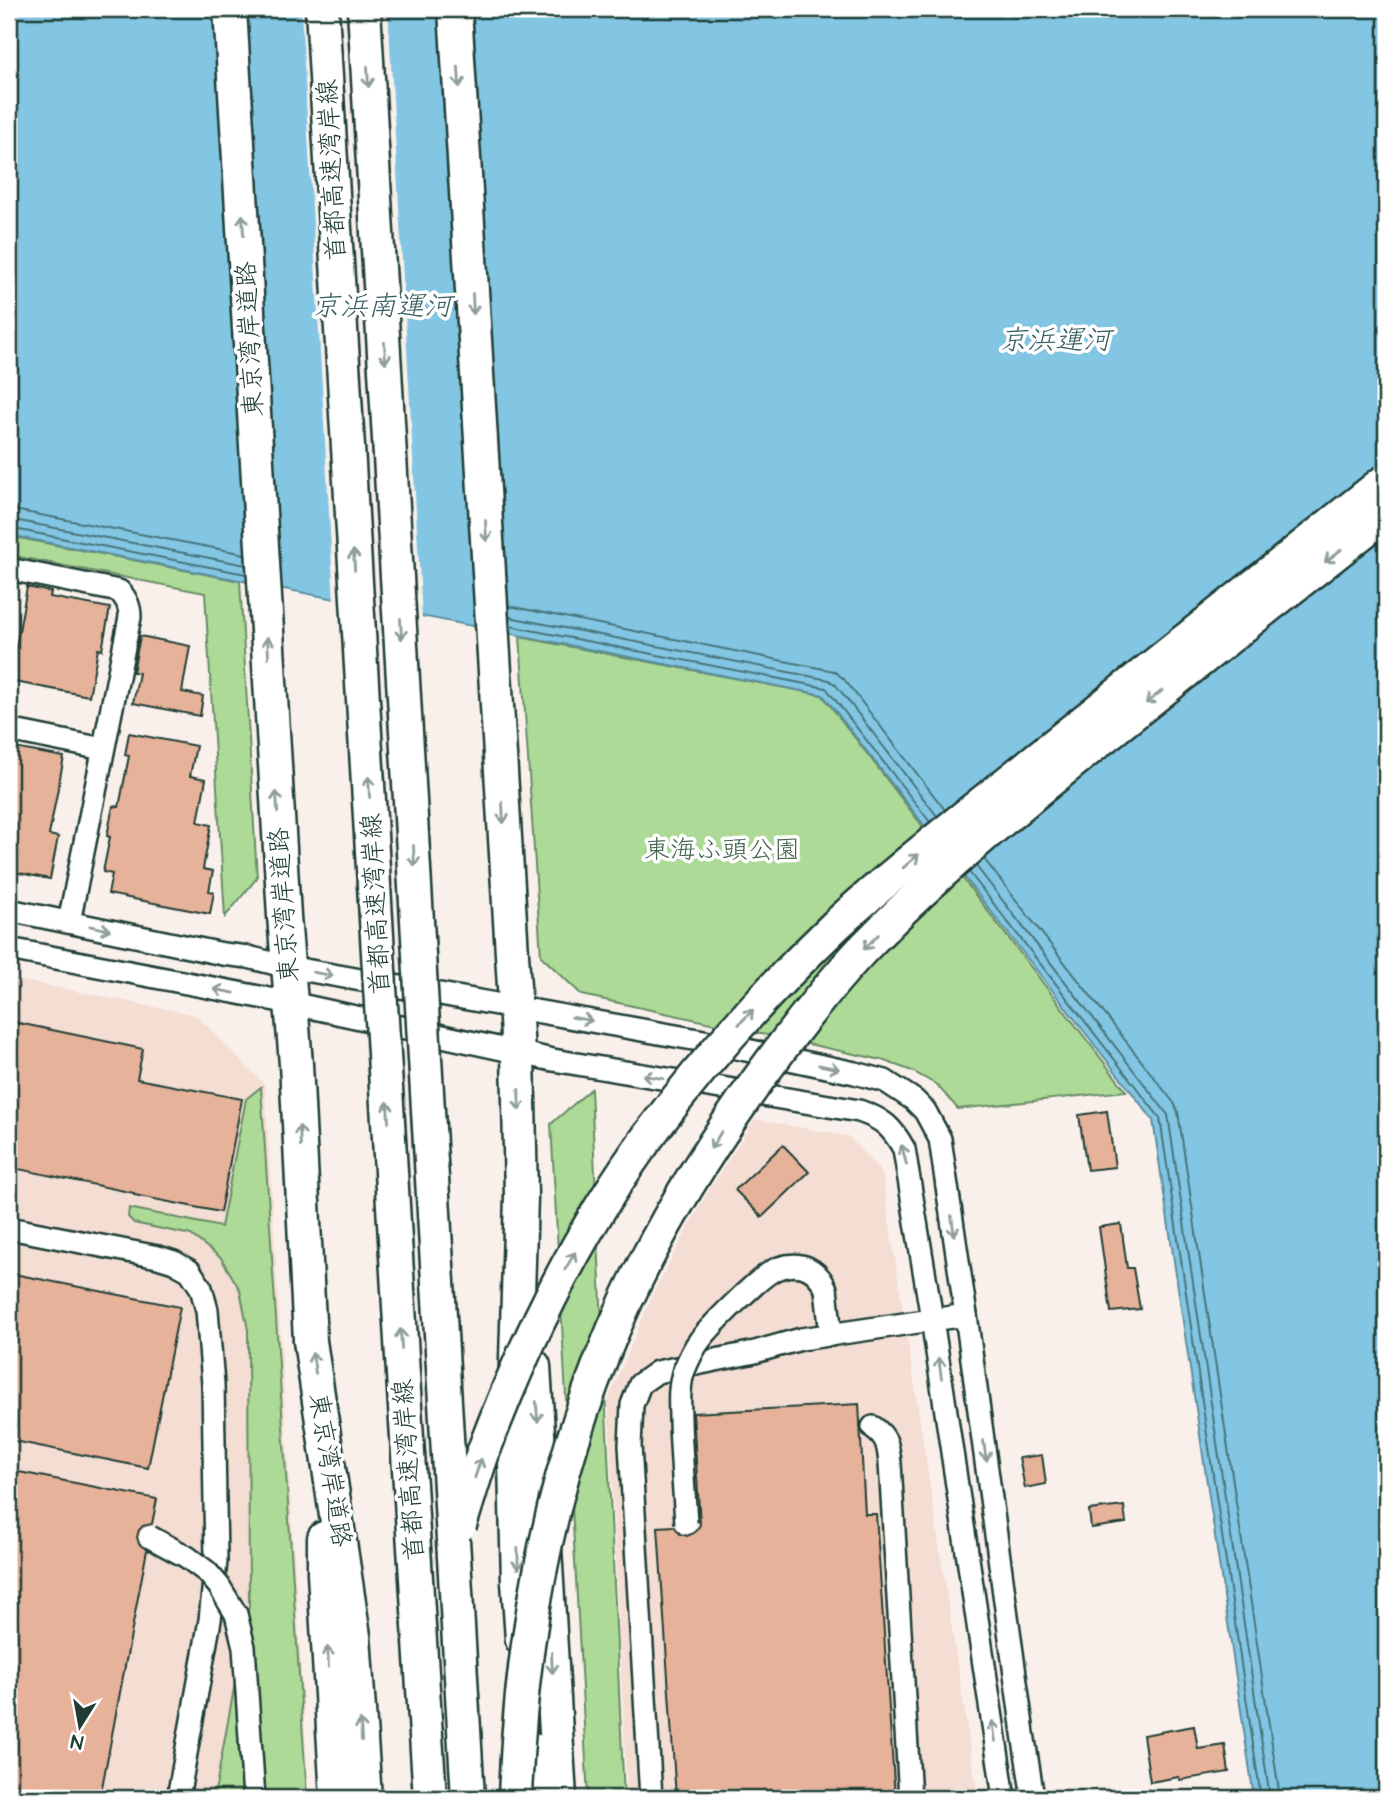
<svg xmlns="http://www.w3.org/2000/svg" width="1395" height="1807" viewBox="0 0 1395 1807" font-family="'Architects Daughter','Klee One',sans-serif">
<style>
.built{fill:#f4ddd3}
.green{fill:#aeda98;stroke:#668c66;stroke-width:2}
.water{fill:#83c6e4;stroke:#5b8f9e;stroke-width:2}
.pier{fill:#faf0eb}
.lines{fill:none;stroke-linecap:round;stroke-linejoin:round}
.shore{stroke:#47747a;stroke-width:2}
.building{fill:#e7b29a;stroke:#1f3d34;stroke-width:2}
.minor-casing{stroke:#1f3d34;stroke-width:26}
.highway-casing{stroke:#1f3d34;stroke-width:37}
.minor{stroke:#fff;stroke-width:21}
.highway{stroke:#fff;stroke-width:32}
.minor-bridge-casing{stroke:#1f3d34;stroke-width:26;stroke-linecap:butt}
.highway-bridge-casing{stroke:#1f3d34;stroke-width:37;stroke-linecap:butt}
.minor-bridge{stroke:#fff;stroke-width:21}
.highway-bridge{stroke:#fff;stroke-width:32}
.oneway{stroke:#8f9e9a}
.labels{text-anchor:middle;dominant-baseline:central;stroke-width:7;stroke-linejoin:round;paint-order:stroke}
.street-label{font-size:26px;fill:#1f3d34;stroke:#fff}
.park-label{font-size:26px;fill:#43644d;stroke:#fff}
.water-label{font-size:28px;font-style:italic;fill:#385f60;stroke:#fff}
</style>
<rect width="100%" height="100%" fill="#faf0eb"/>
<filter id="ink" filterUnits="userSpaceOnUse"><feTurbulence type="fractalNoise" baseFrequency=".0143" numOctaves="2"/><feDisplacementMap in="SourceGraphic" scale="14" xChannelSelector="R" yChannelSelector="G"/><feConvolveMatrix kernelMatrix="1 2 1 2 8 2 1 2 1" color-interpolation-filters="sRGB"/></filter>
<g filter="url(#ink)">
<g class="built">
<polygon points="9,978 196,1015 265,1085 309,1798 9,1798"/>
<polygon points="755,1119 848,1136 882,1173 978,1798 627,1798 608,1400 653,1293 707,1193"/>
</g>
<g class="green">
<polygon points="9,536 240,581 257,878 225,917 205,593 9,555"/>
<polygon points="520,637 822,695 1126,1091 958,1109 937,1085 912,1071 882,1060 582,995 541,956"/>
<polygon points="261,1087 307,1798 214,1798 249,1606 248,1330 240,1290 221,1258 191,1235 134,1223 128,1217 129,1208 221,1227 246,1099"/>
<polygon points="591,1089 624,1798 588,1798 551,1124"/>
</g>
<polygon class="water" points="9,9 1386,9 1386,1798 1254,1798 1153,1120 823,695 9,535"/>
<polygon class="pier" points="301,9 388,9 422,619 334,602"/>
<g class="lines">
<g class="shore">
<polyline points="9,509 245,554"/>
<polyline points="9,519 246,565"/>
<polyline points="9,528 246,574"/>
<polyline points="509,606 834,671 844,679 945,810"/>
<polyline points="509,617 829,680 836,685 937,816"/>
<polyline points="510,626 826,688 930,822"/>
<polyline points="984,859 1174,1103 1178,1112 1280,1798"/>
<polyline points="976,866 1168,1115 1270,1798"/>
<polyline points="969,872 1160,1118 1261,1798"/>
</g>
</g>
<g class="building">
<polygon points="27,587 51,592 50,597 110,608 102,650 98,649 89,696 9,681 9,646 16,647"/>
<polygon points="140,636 190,646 182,692 203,696 200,716 133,703 139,673 133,672"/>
<polygon points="129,733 196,746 190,776 206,779 198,822 211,825 203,869 213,871 209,891 214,892 210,914 108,894 112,874 103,872 110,837 107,836 113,806 119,807 129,756 125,755"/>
<polygon points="9,747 64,757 49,835 58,837 50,879 9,871"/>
<polygon points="9,1021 143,1049 137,1079 242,1099 220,1212 134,1195 134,1193 9,1167"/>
<polygon points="1107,1111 1115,1167 1087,1170 1079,1115"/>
<polygon points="783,1145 809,1172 762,1217 735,1190"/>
<polygon points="1121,1224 1127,1268 1133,1268 1140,1309 1111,1312 1099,1227"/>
<polygon points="9,1273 180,1307 148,1468 9,1440"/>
<polygon points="859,1404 865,1514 876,1514 895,1798 676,1798 658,1527 674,1526 680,1534 687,1536 694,1533 700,1525 693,1413"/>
<polygon points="1042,1455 1046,1484 1025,1488 1019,1458"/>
<polygon points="9,1470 157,1499 152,1524 143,1526 139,1530 137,1537 139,1544 147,1550 100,1798 9,1798"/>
<polygon points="1124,1506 1126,1523 1091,1528 1089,1510"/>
<polygon points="1194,1726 1198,1749 1225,1745 1229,1772 1180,1780 1179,1777 1150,1782 1143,1735"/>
</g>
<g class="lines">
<defs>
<g id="minor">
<path d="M9,569l110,22c8,8 11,15 11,26l-61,305"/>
<polyline points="9,730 103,749"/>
<polyline points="9,910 223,954 248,957 288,967 704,1041 855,1073 885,1081 914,1100 925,1111 940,1139 966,1315 1023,1733 1033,1798"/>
<path d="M9,949l282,54 262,57 306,51c24,8 33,16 45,38l28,170 72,479"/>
<polyline points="9,1228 158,1257 174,1262 190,1271 201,1288 207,1310 213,1384 216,1561 210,1620 178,1798"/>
<polyline points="826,1289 831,1335"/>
<path d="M873,1427c15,11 15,19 17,36l20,335"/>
<polyline points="651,1798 630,1445 632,1405 640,1384 657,1372 755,1352 801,1339 966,1315"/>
</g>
<g id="highway">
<polyline points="230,9 284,916 296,1064 310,1341 354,1636 365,1798"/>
<polyline points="455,9 518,1053 521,1197 514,1423 518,1582 522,1640"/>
<polyline points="534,1366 560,1798"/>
<polyline points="324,1538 324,1573 337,1798"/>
<polyline points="529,1747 532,1798"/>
</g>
</defs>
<use href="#minor" class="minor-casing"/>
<use href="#highway" class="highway-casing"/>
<use href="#minor" class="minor"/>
<use href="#highway" class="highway"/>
<defs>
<g id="minor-bridge">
<path d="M686,1523c-2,-34 -5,-68 -6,-102 0,-16 -2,-32 3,-48 4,-10 10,-24 17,-33 11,-14 63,-68 79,-72 22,-7 38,0 47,21"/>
<polyline points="150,1537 187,1557 207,1572 219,1586 236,1614 244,1647 254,1798"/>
</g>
<g id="highway-bridge">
<polyline points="322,9 404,1391 430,1798"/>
<polyline points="364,9 468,1798"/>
<path d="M460,1525c8,-25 15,-50 24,-75 42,-111 95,-220 166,-316 55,-74 118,-144 185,-208 65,-60 136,-114 204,-169 115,-93 231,-185 347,-277"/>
<path d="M515,1798c6,-171 39,-340 111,-497 33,-71 74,-139 119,-203 36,-51 74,-102 116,-147 73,-76 156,-144 238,-210 95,-76 191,-152 287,-227"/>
</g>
</defs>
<use href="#minor-bridge" class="minor-bridge-casing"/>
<use href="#highway-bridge" class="highway-bridge-casing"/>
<use href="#minor-bridge" class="minor-bridge"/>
<use href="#highway-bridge" class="highway-bridge"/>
</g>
<defs><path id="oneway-shaft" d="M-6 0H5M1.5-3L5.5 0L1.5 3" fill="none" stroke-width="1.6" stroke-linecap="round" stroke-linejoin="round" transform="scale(1.75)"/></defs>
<g class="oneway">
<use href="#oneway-shaft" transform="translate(368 77) rotate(87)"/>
<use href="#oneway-shaft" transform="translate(459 77) rotate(87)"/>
<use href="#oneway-shaft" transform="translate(243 225) rotate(-93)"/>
<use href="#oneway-shaft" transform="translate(473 304) rotate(87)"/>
<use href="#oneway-shaft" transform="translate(385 353) rotate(87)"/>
<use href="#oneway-shaft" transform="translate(486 531) rotate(87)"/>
<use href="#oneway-shaft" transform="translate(1333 556) rotate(142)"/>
<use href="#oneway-shaft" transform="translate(354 560) rotate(-94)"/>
<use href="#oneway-shaft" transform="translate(401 629) rotate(87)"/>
<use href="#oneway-shaft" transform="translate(268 647) rotate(-93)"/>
<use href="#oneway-shaft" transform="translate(1154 697) rotate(142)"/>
<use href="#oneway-shaft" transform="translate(369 787) rotate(-93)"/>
<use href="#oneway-shaft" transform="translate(277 802) rotate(-93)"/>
<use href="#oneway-shaft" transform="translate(503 813) rotate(87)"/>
<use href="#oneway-shaft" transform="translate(414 856) rotate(87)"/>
<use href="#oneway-shaft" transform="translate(911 861) rotate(-41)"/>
<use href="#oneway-shaft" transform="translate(100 928) rotate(12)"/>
<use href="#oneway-shaft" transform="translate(871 942) rotate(135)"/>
<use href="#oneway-shaft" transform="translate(323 974) rotate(10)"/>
<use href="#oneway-shaft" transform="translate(224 991) rotate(-169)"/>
<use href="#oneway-shaft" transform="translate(746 1017) rotate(-46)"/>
<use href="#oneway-shaft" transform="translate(582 1019) rotate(10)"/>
<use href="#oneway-shaft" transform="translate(829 1067) rotate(12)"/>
<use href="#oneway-shaft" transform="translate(653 1077) rotate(-171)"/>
<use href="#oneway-shaft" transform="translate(519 1100) rotate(89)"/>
<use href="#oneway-shaft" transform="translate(388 1112) rotate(-93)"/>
<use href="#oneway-shaft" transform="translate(300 1136) rotate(-93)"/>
<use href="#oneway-shaft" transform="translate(716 1140) rotate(122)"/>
<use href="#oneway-shaft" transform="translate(904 1155) rotate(-104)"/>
<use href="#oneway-shaft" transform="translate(953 1226) rotate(82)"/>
<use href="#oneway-shaft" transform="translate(570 1261) rotate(-60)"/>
<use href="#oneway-shaft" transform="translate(401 1339) rotate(-93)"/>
<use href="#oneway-shaft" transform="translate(314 1363) rotate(-99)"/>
<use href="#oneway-shaft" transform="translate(940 1368) rotate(-98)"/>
<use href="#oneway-shaft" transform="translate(537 1412) rotate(86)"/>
<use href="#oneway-shaft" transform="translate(985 1451) rotate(82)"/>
<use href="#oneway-shaft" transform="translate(478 1468) rotate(-72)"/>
<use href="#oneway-shaft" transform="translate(518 1559) rotate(89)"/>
<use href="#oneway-shaft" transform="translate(328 1657) rotate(-93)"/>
<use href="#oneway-shaft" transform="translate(552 1663) rotate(87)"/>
<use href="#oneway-shaft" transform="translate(361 1730) rotate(-93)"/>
<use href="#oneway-shaft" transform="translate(994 1731) rotate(-98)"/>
</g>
</g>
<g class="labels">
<g class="street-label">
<text transform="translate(332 170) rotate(-93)">首都高速湾岸線</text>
<text transform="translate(250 339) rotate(-93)">東京湾岸道路</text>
<text transform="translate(376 904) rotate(-93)">首都高速湾岸線</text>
<text transform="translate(284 905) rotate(-94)">東京湾岸道路</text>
<text transform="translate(330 1470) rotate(81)">東京湾岸道路</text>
<text transform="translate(409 1470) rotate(-94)">首都高速湾岸線</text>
</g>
<g class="park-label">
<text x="722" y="850">東海ふ頭公園</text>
</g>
<g class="water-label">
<text x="382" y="306">京浜南運河</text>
<text x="1055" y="340">京浜運河</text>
</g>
</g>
<rect width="1395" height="1807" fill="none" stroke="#fff" stroke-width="35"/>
<rect x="18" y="18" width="1360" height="1772" fill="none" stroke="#1f3d34" stroke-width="2.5" filter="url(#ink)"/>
<g transform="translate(80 1726) rotate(191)" stroke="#ffffff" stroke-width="5" paint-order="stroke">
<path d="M0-5L12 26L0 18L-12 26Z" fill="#1f3d34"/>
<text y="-10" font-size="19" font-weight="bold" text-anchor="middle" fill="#1f3d34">N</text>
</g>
</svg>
